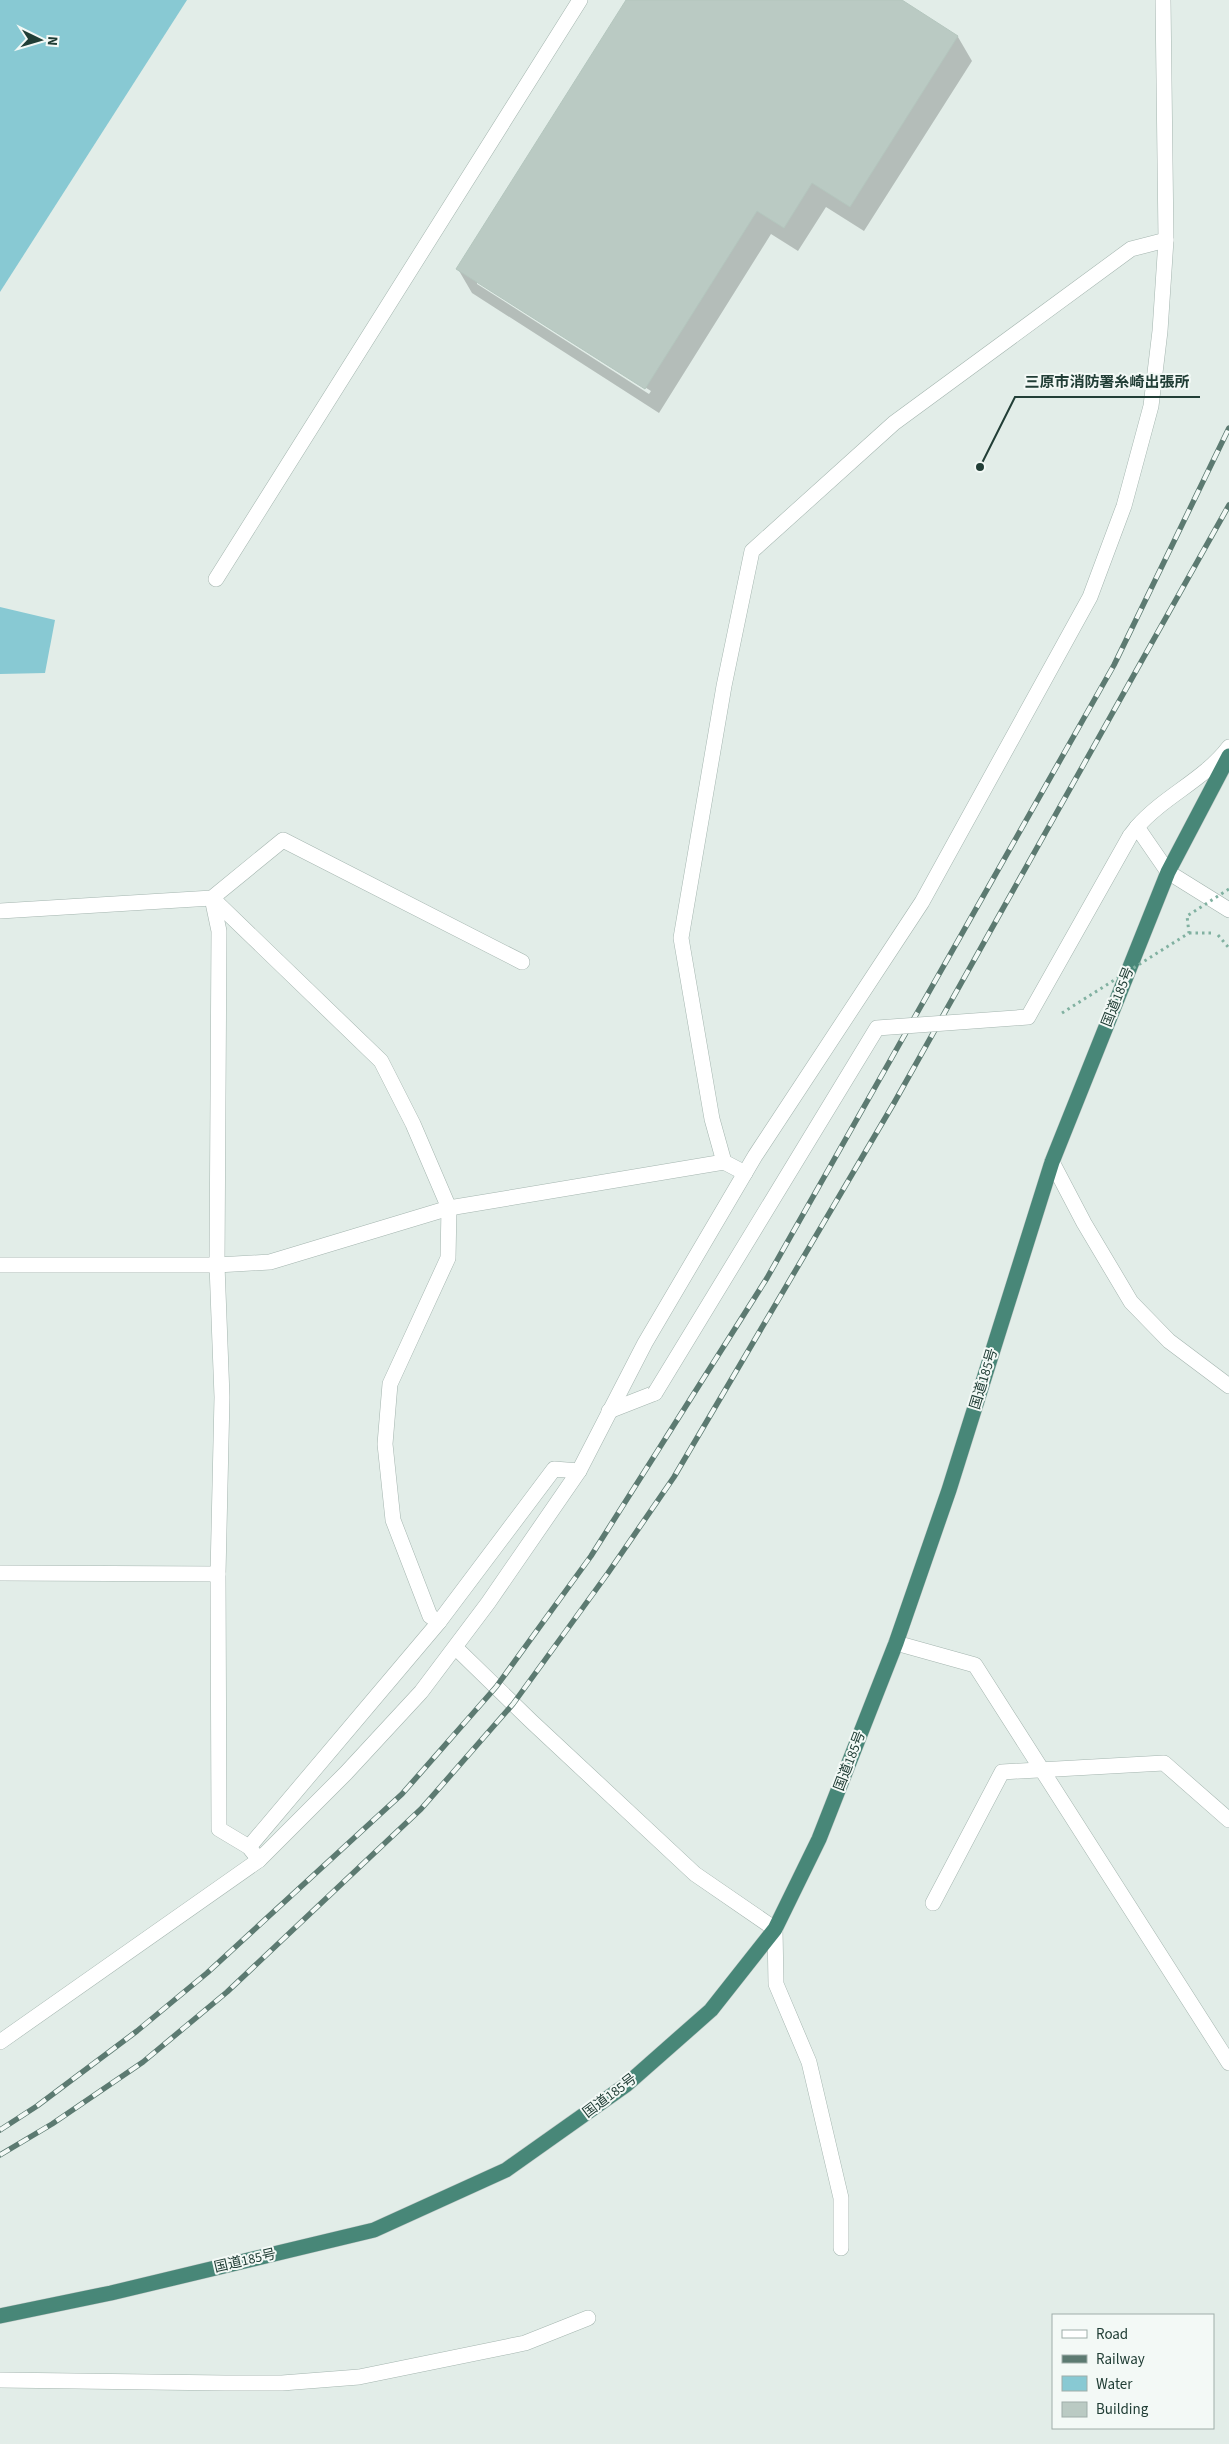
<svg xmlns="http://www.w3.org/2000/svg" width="1229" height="2444" viewBox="0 0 1229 2444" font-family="'Source Sans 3','Noto Sans JP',sans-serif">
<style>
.water{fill:#88c9d3}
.shadow{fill:#0003;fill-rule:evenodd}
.building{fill:#bacac3;stroke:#b4c6be}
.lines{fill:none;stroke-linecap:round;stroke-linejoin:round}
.minor-casing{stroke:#a4b5af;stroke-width:16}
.tertiary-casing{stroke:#a4b5af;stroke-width:16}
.trunk-casing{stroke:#c1c9c7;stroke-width:16}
.path{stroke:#81b1a1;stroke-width:3;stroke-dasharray:2.5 4;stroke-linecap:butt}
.minor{stroke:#fff;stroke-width:15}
.tertiary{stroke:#fff;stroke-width:15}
.trunk{stroke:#488778;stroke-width:15}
.rail-casing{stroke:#5c7a71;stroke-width:5.5}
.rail{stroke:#f3f9f6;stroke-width:4;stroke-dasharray:11;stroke-linecap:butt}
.minor-bridge-casing{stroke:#a4b5af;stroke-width:16;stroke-linecap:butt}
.path-bridge{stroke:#81b1a1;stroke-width:3;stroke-dasharray:2.5 4;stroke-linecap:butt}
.minor-bridge{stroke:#fff;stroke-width:15}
.labels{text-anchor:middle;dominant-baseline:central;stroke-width:4;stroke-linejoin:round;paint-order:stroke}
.street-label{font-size:14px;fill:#213e36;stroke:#f3f9f6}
.leader{fill:none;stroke:#213e36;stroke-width:2}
.callout-dot{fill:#213e36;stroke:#f3f9f6;stroke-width:2}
.callout-label{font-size:15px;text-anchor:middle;font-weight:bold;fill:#213e36;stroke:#f3f9f6;stroke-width:4;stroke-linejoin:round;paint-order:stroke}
</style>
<rect width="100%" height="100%" fill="#e2ede8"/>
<g class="water">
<polygon points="0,0 187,0 0,292"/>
<polygon points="0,607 55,620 45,673 0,674"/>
</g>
<path class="shadow" d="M628,0h271l59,37 14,24 -108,170 -38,-24 -28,44 -27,-17 -112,179 -187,-120 -14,-24zM477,281l174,110 -2,3 -172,-110z"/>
<polygon class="building" points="626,0 902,0 958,36 850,207 812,183 784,228 757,211 645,389 456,269"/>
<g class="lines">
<defs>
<g id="minor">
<path d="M1137,827c27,-31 67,-47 92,-80"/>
<polyline points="1130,836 1137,827 1168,872 1229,910"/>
<polyline points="212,898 219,931 217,1265 222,1397 218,1574 219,1829 249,1847 259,1860"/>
<polyline points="212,898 381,1061 413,1124 449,1208 448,1258 390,1384 385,1444 393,1520 430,1616 439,1622"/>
<polyline points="0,911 212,898 283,840 522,962"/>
<polyline points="724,1162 712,1119 681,938 724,686 752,551 894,423 1131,249 1166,240"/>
<polyline points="1052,1162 1084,1223 1131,1302 1169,1341 1229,1386"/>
<polyline points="0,1265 217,1265 270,1262 449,1208 724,1162 745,1173"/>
<polyline points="609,1411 655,1393"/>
<polyline points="0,1573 218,1574"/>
<polyline points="896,1643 975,1665 1229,2063"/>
<polyline points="456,1648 531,1721 695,1874 775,1929 776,1984 809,2062 841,2198 841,2248"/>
<polyline points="249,1847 439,1622 554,1469 579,1471"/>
<polyline points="933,1903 1002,1772 1164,1763 1229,1820"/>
<polyline points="0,2380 225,2383 282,2383 359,2377 525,2343 588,2318"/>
</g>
<g id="tertiary">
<polyline points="216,579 580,0"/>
<polyline points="0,2042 259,1860 346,1773 421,1692 488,1603 579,1471 645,1343 755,1156 922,902 1090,597 1124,506 1151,406 1160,331 1166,240 1163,0"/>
</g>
<polyline id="trunk" points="0,2316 111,2293 374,2230 506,2170 626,2085 711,2010 775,1929 819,1839 896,1643 949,1490 1052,1162 1168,872 1229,756"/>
</defs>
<use href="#minor" class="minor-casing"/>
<use href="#tertiary" class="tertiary-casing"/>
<use href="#trunk" class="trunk-casing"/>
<g class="path">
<polyline points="1189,933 1213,933"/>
<polyline points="1218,935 1229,948"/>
</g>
<use href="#minor" class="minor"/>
<use href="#tertiary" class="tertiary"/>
<use href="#trunk" class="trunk"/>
<defs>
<g id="rail">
<polyline points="0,2130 37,2106 137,2031 207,1973 402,1794 496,1687 591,1556 767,1278 1114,665 1229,428"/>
<polyline points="0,2155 52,2124 143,2062 227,1992 421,1809 513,1704 608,1573 674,1477 894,1103 1229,505"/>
</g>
</defs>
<use href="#rail" class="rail-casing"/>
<use href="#rail" class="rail"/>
<defs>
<polyline id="minor-bridge" points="655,1393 877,1028 1028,1017 1130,836"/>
</defs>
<use href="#minor-bridge" class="minor-bridge-casing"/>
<polyline class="path-bridge" points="1062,1013 1189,933 1187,916 1229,889"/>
<use href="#minor-bridge" class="minor-bridge"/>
</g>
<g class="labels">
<g class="street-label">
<text transform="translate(1118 997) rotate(-68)">国道185号</text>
<text transform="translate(984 1379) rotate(-73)">国道185号</text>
<text transform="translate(850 1761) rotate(-69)">国道185号</text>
<text transform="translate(610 2096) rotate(-37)">国道185号</text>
<text transform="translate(245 2261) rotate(-13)">国道185号</text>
</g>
</g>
<path class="leader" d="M980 467L1015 397H1200"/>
<circle class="callout-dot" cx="980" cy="467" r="5"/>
<g class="callout-label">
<text x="1107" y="387">三原市消防署糸崎出張所</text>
</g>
<rect x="1052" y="2314" width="162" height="115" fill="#f3f9f6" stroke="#9faea9"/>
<rect x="1062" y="2330" width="25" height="8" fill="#ffffff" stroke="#9faea9"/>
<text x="1096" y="2339" font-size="15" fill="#213e36">Road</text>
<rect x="1062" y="2355" width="25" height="8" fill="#5c7a71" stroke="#9faea9"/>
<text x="1096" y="2364" font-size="15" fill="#213e36">Railway</text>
<rect x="1062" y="2376" width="25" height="15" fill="#88c9d3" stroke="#9faea9"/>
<text x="1096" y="2389" font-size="15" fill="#213e36">Water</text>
<rect x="1062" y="2402" width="25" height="15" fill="#bacac3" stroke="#9faea9"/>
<text x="1096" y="2414" font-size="15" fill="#213e36">Building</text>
<g transform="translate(40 40) rotate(95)" stroke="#f3f9f6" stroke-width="4" paint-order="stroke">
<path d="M0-4L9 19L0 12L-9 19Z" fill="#213e36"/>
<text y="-8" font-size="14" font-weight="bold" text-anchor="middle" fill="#213e36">N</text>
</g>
</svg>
